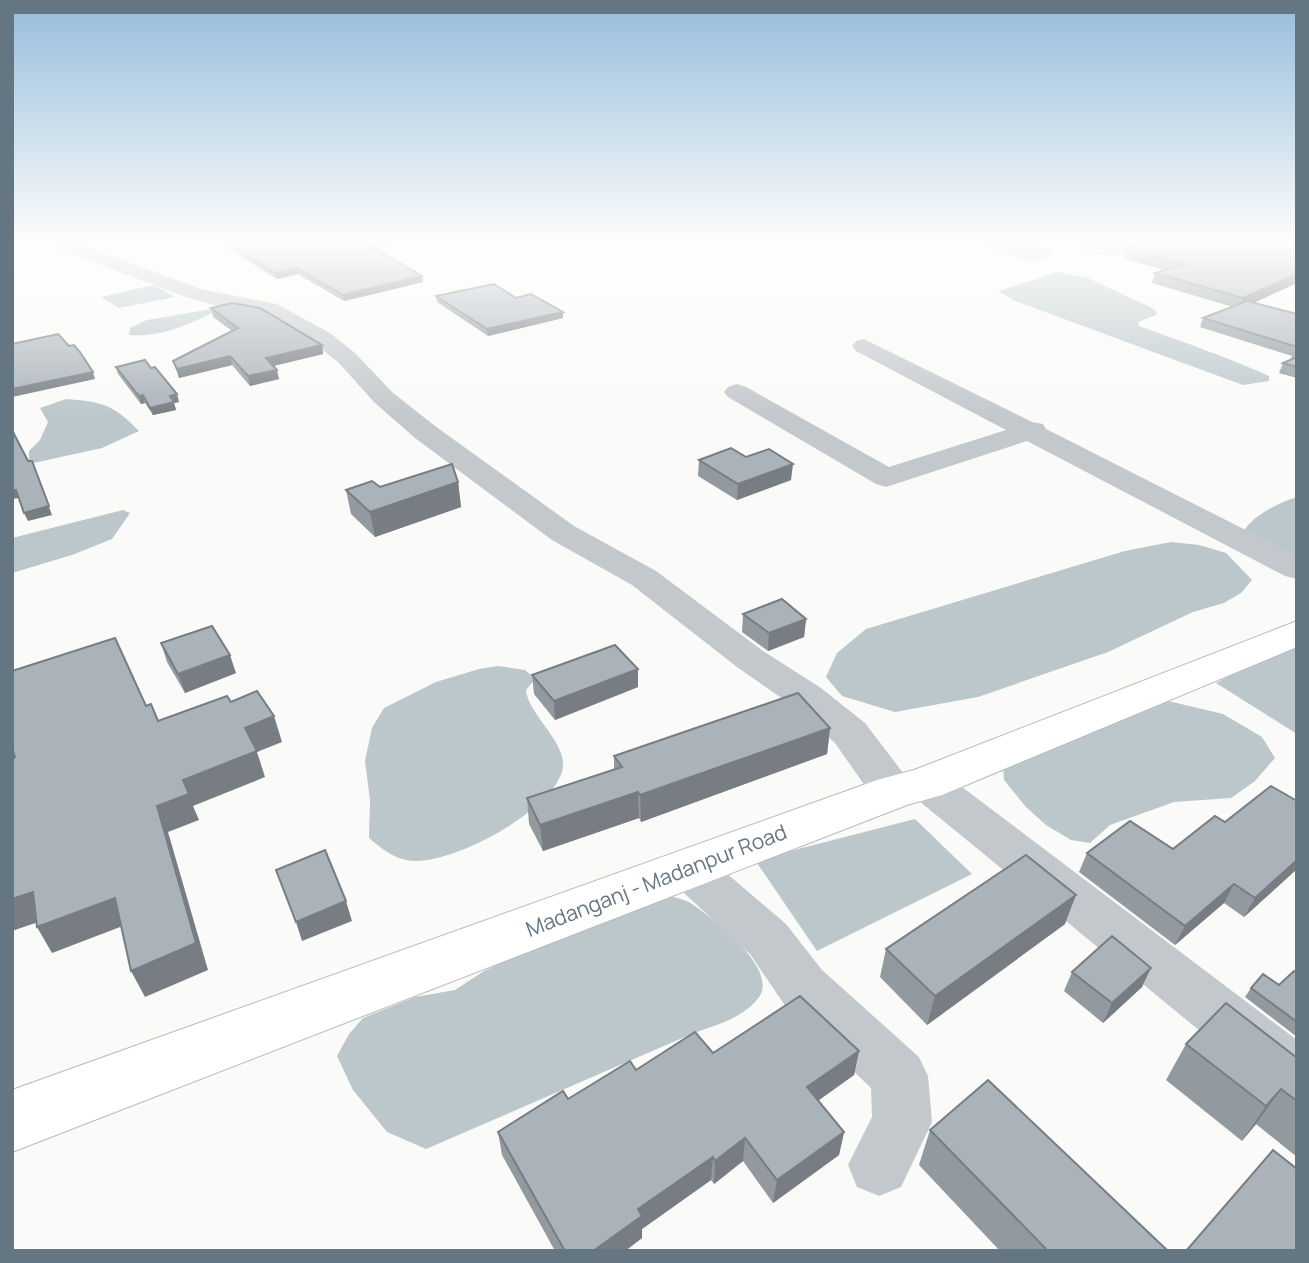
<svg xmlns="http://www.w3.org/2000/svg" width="1309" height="1263" viewBox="0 0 1309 1263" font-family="Manrope,sans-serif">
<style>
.water{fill:#bbc7cb}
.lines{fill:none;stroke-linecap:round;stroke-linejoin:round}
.major-casing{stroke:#b5babe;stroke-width:2}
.minor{fill:#c3c8cc;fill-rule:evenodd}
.major{fill:#fff;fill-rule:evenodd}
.wall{fill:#929a9f}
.shaded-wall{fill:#777d82}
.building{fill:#aab3b9;stroke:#777d82;stroke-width:2}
.labels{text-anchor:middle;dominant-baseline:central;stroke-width:7;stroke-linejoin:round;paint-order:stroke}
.near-street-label{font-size:21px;fill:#657683;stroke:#fff}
</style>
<rect width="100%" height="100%" fill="#fafaf8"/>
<g class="water">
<polygon points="963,241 1033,241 1055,253 1042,260 1026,260"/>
<path d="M1059,241h68l5,8c-14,18 -54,-2 -73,-8z"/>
<path d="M1057,272l31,6 64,30 5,4 -1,3 -18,7 1,4c44,16 88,31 130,50v5l-26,4 -228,-84 -16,-10z"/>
<polygon points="154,285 175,297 119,308 101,297"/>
<path d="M223,307c-28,15 -61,31 -94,28l1,-7 17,-8z"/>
<path d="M66,399c35,2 48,6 73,32l-37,17 -73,16v-13l11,-11 8,-18 -8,-14z"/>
<path d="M1297,497v64l-55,-27c9,-18 36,-31 55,-37z"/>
<polygon points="123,510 130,513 112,539 72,555 12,573 12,538"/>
<polygon points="1171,542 1199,545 1226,553 1252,580 1241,593 1224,603 1193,612 1108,652 978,697 895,712 842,696 826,677 837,653 866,629 1125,551"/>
<polygon points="1293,642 1297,644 1297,734 1216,683"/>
<path d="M498,666l27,4 10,9 -9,11c2,24 39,51 37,76 -4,43 -118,104 -157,94 -15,-3 -26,-13 -37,-22l1,-38 -5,-39 7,-33 12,-20 52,-26 43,-13z"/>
<polygon points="1160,699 1223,714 1262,737 1275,758 1255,781 1231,798 1174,802 1110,825 1090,843 1071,840 1046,825 1026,807 1004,780 1003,764"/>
<polygon points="915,819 972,874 817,951 755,860"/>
<path d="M667,895c8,3 18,4 25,9 22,15 87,65 67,93 -15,21 -43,28 -65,36l-268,116 -39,-17 -34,-42 -16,-34 12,-22 14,-16 52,-21 40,-7 29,-19 104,-50z"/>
</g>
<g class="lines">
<defs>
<polygon id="major" points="1297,621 1297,647 942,795 907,805 12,1152 12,1090 877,780 914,770"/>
</defs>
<use href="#major" class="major-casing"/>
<g class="minor">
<polygon points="45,241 72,241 200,289 277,304 330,333 355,353 392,392 435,426 574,526 656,571 763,651 821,688 865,723 907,778 910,772 926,767 942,772 1297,1040 1297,1102 1277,1094 913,796 909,803 893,808 877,803 835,743 793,706 737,667 632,585 552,540 415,438 374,402 339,363 314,343 263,314 221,307 186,297 48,245"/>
<polygon points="864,339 1032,422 1043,424 1046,429 1297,556 1297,579 1285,576 1027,441 886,487 876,484 728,397 724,392 728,387 737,384 746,387 889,467 1006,430 856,351 852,346 856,341"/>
<polygon points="687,848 704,854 786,924 822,970 919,1057 928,1076 932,1122 901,1187 879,1196 857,1187 848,1165 872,1117 871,1088 784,1004 750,954 670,880 663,867 670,854"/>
</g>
<use href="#major" class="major"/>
</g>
<g class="wall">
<polygon points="229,241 408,241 375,249 423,282 344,301 298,274 277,279 227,248 225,242"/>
<polygon points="1297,241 1297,283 1253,303 1297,314 1297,378 1279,373 1283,363 1290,360 1292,356 1200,327 1203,318 1233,307 1152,283 1155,273 1164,270 1123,258 1126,248 1251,245"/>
<polygon points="436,296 516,298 563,318 488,336 437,302"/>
<polygon points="211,308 322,345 323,354 274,366 279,379 250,386 232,365 179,378 173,361 232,331 213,317"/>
<polygon points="116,367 151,368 177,394 179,402 174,403 176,410 153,415 145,403 141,404 118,374"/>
<polygon points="746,457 791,480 737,500 698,476 699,460"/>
<polygon points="458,482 461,507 375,537 351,514 346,490"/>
<polygon points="743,614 806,619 804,637 768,651 742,632"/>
<polygon points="161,643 236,673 185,693 167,662"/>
<polygon points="532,675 638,687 555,720 534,694"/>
<polygon points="830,728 827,754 641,822 639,818 543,851 529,824 527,798 614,770 614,756"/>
<polygon points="1297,801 1297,869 1244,917 1224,903 1175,945 1079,872 1087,853 1173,849 1225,822"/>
<polygon points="1065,924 927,1025 880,977 886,949"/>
<polygon points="1072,972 1142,987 1103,1023 1064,991"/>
<polygon points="1297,973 1297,1037 1245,997 1251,988 1279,985"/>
<polygon points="1186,1044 1297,1058 1297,1157 1256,1124 1242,1141 1166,1080"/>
<polygon points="859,1051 854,1075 818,1101 844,1132 839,1155 773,1203 743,1161 714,1184 711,1180 642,1229 642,1238 625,1251 555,1251 502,1155 498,1132 568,1099 636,1070 713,1053"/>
<polygon points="930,1130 1168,1251 1000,1251 919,1165"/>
</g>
<g class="shaded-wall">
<polygon points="381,241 408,241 368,250 367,244"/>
<polygon points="297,268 298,274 277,279 276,273"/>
<polygon points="1297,274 1297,283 1240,309 1243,298"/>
<polygon points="422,276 423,282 344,301 343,295"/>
<polygon points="563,312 563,318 488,336 487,329"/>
<polygon points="322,345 323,354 268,367 266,358"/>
<polygon points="230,356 232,365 179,378 177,369"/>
<polygon points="277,370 279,379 250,386 248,376"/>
<polygon points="93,372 95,379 12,397 12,389"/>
<polygon points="177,394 179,402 174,403 176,410 153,415 150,408 170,396"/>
<polygon points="143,395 145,403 141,404 139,396"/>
<polygon points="32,461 52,515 28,521 24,513"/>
<polygon points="793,464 791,480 737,500 738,484"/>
<polygon points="458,482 461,507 375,537 370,512"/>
<polygon points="12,490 16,490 19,498 12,499"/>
<polygon points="806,619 804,637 768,651 769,633"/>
<polygon points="230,655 236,673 185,693 178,674"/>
<polygon points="638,669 638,687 555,720 554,701"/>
<polygon points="274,716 282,742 257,752 265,777 193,806 199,820 168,832 208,970 145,997 131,971 157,806 183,780 245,728"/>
<polygon points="830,728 827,754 641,822 640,795"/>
<polygon points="638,792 639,818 543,851 540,825"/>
<polygon points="1297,860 1297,869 1244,917 1255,898"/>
<polygon points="1234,884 1224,903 1175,945 1185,926"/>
<polygon points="33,892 47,919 12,931 12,899"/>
<polygon points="1076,895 1065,924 927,1025 935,996"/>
<polygon points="115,898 128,924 52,953 37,927"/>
<polygon points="346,901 352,921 302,941 296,922"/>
<polygon points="1151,968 1142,987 1103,1023 1112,1003"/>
<polygon points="859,1051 854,1075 803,1111 807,1087"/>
<polygon points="1281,1089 1256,1124 1242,1141 1266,1106"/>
<polygon points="844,1132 839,1155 773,1203 777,1180"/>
<polygon points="745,1138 743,1161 714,1184 715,1161"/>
<polygon points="713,1157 711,1180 642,1229 642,1238 625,1251 593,1251 638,1209"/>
</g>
<g class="building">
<polygon points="229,241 381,241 367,244 422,276 343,295 297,268 276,273 225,242"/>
<polygon points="1150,241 1237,241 1251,245 1260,241 1297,241 1297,274 1243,298 1155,273 1184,265 1126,248"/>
<polygon points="494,284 516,298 531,294 563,312 487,329 436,296"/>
<polygon points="1247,301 1297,314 1297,347 1203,318"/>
<polygon points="232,303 260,308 322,345 266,358 277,370 248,376 230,356 177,369 173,361 238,328 211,308"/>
<polygon points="58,334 69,346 74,345 80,352 93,372 12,389 12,344"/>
<polygon points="1297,357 1297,367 1283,363"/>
<polygon points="145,360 151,368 155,367 177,394 170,396 174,402 150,408 143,395 139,396 116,367"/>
<polygon points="12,430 28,461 32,461 49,506 24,513 16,490 12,490"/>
<polygon points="731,448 746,457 769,449 793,464 738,484 699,460"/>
<polygon points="452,464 458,482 370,512 346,490 372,481 380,487"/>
<polygon points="782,599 806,619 769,633 743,614"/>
<polygon points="212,626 230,655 178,674 161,643"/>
<polygon points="115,638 146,706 151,704 158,721 227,696 231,702 257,691 274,716 245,728 257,751 183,780 189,794 157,806 196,943 131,971 115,898 37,927 33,892 12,899 12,758 15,757 12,748 12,671"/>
<polygon points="615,645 638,669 554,701 532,675"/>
<polygon points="798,693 830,728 640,795 638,792 540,825 527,798 622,767 614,756"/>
<polygon points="1271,786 1297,801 1297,860 1255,898 1234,884 1185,926 1087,853 1130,821 1173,849 1215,816 1225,822"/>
<polygon points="325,850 346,901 296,922 276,870"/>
<polygon points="1026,855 1076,895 935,996 886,949"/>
<polygon points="1112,936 1151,968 1112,1003 1072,972"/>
<polygon points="1294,971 1297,973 1297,1022 1251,988 1263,974 1279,985"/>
<polygon points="800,996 859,1051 807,1087 844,1132 777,1180 745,1138 715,1161 713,1157 638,1209 642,1216 593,1251 565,1251 498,1132 563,1091 568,1099 630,1061 636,1070 695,1032 713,1053"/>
<polygon points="1226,1003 1297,1058 1297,1101 1281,1089 1266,1106 1186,1044"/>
<polygon points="988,1080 1168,1251 1048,1251 930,1130"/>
<polygon points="1273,1150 1297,1169 1297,1251 1186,1251"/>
</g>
<linearGradient id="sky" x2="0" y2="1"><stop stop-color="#96bcdc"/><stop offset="0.58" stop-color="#fdfdfc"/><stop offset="1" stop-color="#fdfdfc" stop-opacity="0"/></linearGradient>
<rect width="1309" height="418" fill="url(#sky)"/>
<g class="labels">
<g class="near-street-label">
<text transform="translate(656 880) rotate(-21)">Madanganj - Madanpur Road</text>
</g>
</g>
<rect width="1309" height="1263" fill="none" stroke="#657683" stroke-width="28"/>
</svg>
